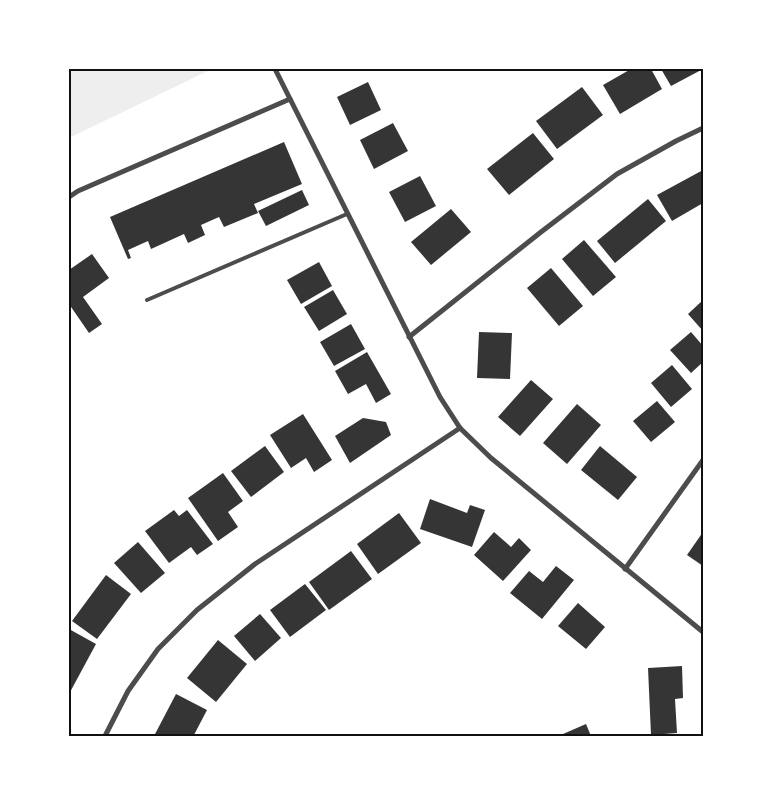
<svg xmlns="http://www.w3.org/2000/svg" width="772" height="805" viewBox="0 0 772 805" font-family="'DejaVu Sans',sans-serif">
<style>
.green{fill:#eee}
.building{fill:#353535}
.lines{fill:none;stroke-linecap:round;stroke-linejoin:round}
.service{stroke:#4c4c4c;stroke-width:4}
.minor{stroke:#4c4c4c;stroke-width:5}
.neatline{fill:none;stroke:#111;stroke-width:2}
</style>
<rect width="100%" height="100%" fill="#fff"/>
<polygon class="green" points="69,69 212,69 69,138"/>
<g class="building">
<polygon points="631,69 651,69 662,89 620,114 603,85"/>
<polygon points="661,69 703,69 671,86"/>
<polygon points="368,82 381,110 350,125 337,97"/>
<polygon points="582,87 603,115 557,149 536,121"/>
<polygon points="393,123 408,151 374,169 360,140"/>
<polygon points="533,133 554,159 509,195 487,169"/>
<polygon points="284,142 302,184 254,204 258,213 224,227 219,217 201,225 205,235 188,243 184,234 151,249 148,241 128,250 131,258 128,259 110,217"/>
<polygon points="703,170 703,203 672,221 657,195"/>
<polygon points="420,176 436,206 405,222 389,192"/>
<polygon points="302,190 309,205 266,226 258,211"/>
<polygon points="648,199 666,221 615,263 597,241"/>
<polygon points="451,209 471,232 431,265 411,242"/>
<polygon points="584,240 616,277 593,296 562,259"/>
<polygon points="92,254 109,278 83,297 102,324 89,333 69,304 69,270"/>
<polygon points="319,262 332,286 301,304 287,280"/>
<polygon points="551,268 583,306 559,326 527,288"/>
<polygon points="333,290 347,314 319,331 304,307"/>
<polygon points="703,300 703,331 688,314"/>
<polygon points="351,324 365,349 334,366 320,342"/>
<polygon points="479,332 512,333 510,379 477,378"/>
<polygon points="691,332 703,346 703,362 691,373 670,350"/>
<polygon points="367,352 391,394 376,403 366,384 348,394 335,371"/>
<polygon points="672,365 692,389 671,407 651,383"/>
<polygon points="531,380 553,399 520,436 498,417"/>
<polygon points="657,401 675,422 651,442 633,421"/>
<polygon points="577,404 601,425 567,464 543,443"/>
<polygon points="303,414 332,460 314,472 306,458 291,468 270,435"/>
<polygon points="363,418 386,422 391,435 350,463 335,436"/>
<polygon points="265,446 284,472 251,497 231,471"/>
<polygon points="600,446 637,477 618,500 581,470"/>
<polygon points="223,473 243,501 228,512 238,527 218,541 188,498"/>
<polygon points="430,499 467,513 470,505 485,510 472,547 420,529"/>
<polygon points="174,510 179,516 187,510 213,544 197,555 191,547 169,563 145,531"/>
<polygon points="399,513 421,543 378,574 357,544"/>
<polygon points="494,532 511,547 519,538 531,550 503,581 474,555"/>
<polygon points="703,532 703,566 687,555"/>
<polygon points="138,542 165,573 141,593 114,563"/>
<polygon points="351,551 372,579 329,610 309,582"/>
<polygon points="556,566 574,580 542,619 510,593 529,571 543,582"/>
<polygon points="106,575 131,594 97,639 72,621"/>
<polygon points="305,584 326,610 290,637 270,610"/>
<polygon points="578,603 605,627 586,649 558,626"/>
<polygon points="260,614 281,638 255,661 234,636"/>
<polygon points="69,629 96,644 69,694"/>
<polygon points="218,640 247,664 216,702 187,678"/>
<polygon points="682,666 683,698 675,699 677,733 651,735 648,668"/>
<polygon points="176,694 207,710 195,733 193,736 154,736"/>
<polygon points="586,724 591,736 558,736 563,734"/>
</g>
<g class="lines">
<polyline class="service" points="147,300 347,214"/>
<g class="minor">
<polyline points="275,69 440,397 460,428 491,458 703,632"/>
<polyline points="69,197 78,191 290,99"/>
<polyline points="409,337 541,232 617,174 676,141 703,128"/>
<polyline points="625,569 703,460"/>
<polyline points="105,736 128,691 158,649 197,610 255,564 460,428"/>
</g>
</g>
<rect width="772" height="805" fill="none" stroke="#ffffff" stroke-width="140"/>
<rect x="70" y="70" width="632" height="665" class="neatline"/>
</svg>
